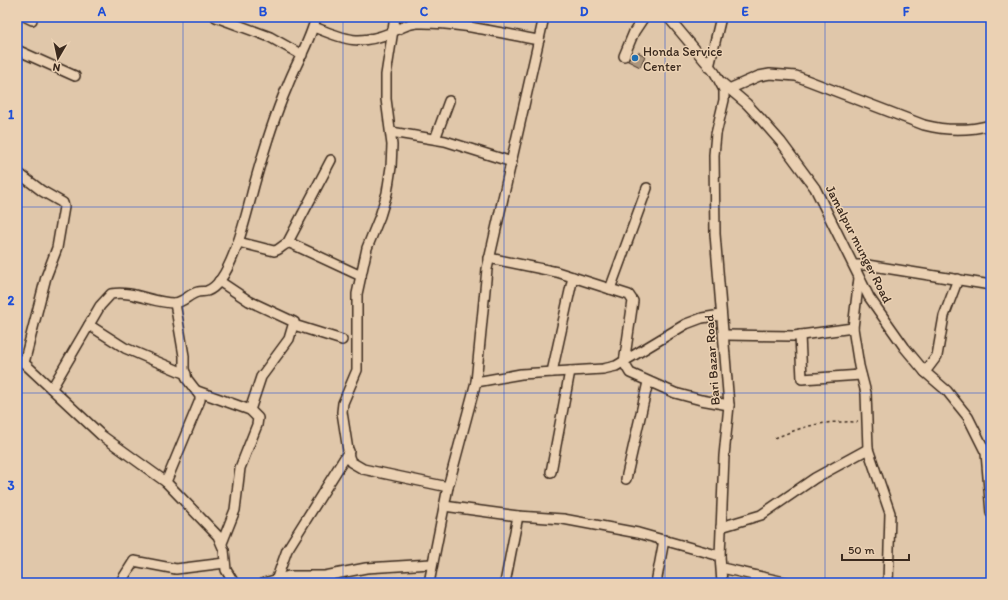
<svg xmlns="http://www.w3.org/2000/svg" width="1008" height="600" viewBox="0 0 1008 600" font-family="Itim,sans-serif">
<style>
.building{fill:#ad977f;stroke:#3b2a1e}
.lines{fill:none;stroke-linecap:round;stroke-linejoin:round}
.minor-casing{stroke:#3b2a1e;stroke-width:12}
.path{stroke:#3b2a1e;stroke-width:1.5;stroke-dasharray:3 3;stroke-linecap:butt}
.minor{stroke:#ebd1b3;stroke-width:9}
.grid{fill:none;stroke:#1d4ed8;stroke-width:1;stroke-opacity:0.55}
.poi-dot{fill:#1f6fb2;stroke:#ebd1b3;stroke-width:1.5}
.labels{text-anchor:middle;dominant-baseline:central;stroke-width:3;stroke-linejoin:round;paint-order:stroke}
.poi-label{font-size:13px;fill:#3b2a1e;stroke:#ebd1b3;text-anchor:start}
.street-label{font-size:13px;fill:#3b2a1e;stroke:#ebd1b3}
.neatline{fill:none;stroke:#1d4ed8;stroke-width:1.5}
.grid-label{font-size:13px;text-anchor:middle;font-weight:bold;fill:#1d4ed8}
</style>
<rect width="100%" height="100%" fill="#e0c7aa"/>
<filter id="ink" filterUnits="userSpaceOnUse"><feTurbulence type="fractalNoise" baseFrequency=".025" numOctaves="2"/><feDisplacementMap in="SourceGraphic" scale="8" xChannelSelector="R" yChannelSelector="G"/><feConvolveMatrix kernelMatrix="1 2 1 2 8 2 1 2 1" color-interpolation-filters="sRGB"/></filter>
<g filter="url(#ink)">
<polygon class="building" points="638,52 645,56 640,67 626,60 629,53 635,56"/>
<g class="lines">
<defs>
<g id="minor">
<polyline points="26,17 32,20"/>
<polyline points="216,17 270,37 302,55"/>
<polyline points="395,17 386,75 386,99 392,145 391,167 387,193 380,216 367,248 357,294 357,370 343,403 342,412 349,457 351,462 363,469 448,487"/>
<polyline points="668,17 715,73 724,90 724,100 716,134 714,155 715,234 729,405 724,456 720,556 722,583"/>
<path d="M314,27c30,12 44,19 76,6 9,-4 18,-10 28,-10 41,-1 81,10 121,17"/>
<polyline points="17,50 75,76"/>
<polyline points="624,56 634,32 644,17"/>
<polyline points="709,67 721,17"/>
<polyline points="721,82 747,104 759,117 781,142 815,188 869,297 905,348 925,372 947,391 968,417 986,453 991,513"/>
<path d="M729,89l30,-13 11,-2 26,2 128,49c23,6 44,6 67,0"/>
<polyline points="391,132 445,141 512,162"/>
<polyline points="435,139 449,101"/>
<polyline points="17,172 42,191 63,203 64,207 57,248 46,277 24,363"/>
<path d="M238,242l36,9c7,-1 9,-8 16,-8l71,33"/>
<polyline points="288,242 331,160"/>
<polyline points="489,258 557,272 629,295 633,301 624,363 630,373 675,393 701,400 729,405"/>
<polyline points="854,265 867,265 991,285"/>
<polyline points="859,278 853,328 859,366 866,393 868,449 890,513 888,583"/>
<polyline points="219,281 249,301 294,322 289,339 261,377 250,410"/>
<polyline points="610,289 647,188"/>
<polyline points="89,325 125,348 186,374"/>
<polyline points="294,325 342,340"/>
<polyline points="725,335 794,336 853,328"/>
<polyline points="800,335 802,379 861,375"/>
<polyline points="17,359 24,363 101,435 166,482 218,536 224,550 226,570 234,583"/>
<polyline points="552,372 573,277"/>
<polyline points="925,372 937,356 944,316 958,279"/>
<polyline points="476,382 521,374 603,369 616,366 686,324 702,318 721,315"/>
<path d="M52,388l48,-82 11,-12c22,-4 41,9 63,9 9,0 15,-9 24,-11 3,-1 7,0 9,-1 26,-9 41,-85 48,-109 9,-32 19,-65 32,-95 9,-24 23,-45 29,-70"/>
<polyline points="197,391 250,410 258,418 257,425 240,468 235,510 222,543"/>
<polyline points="551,472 570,371"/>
<polyline points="626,479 648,382"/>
<polyline points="166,482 200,400 200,396 187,379 184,369 184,356 175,303"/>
<polyline points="444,506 518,516 563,519 638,533 720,556"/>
<polyline points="721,527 761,515 815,478 868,449"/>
<polyline points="722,568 789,583"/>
<polyline points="277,578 287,550 349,451"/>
<polyline points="120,583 134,561 176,569 225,563"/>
<polyline points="264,583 289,576 325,576 366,568 431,564"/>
<polyline points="429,583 448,487 476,382 487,269 544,17"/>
<polyline points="505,583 518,516"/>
<polyline points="656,583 664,540"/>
</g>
</defs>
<use href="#minor" class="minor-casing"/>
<path class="path" d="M775,438c32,-13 47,-17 83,-16"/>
<use href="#minor" class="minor"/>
</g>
</g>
<path class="grid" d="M183,17v566M343,17v566M504,17v566M665,17v566M825,17v566M17,207h974M17,393h974"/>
<circle class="poi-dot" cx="635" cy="58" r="4"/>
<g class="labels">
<g class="poi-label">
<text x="643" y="51">Honda Service<tspan x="643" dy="15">Center</tspan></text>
</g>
<g class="street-label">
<text transform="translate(859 244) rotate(63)">Jamalpur munger Road</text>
<text transform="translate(712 360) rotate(-94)">Bari Bazar Road</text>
</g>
</g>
<rect width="1008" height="600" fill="none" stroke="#ebd1b3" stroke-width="44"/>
<g transform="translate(58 58) rotate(189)" stroke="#ebd1b3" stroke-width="3" paint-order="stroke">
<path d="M0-3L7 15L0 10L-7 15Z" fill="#3b2a1e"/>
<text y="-6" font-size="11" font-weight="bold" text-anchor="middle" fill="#3b2a1e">N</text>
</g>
<path d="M842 554v6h67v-6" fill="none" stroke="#3b2a1e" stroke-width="2"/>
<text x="848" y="554" font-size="12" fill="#3b2a1e" stroke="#ebd1b3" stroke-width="3" paint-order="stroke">50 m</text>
<rect x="22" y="22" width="964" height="556" class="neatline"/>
<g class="grid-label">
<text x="102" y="16">A</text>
<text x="263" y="16">B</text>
<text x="424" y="16">C</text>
<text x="584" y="16">D</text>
<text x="745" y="16">E</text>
<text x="906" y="16">F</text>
<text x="11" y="119">1</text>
<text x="11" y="305">2</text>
<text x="11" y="490">3</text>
</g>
</svg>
